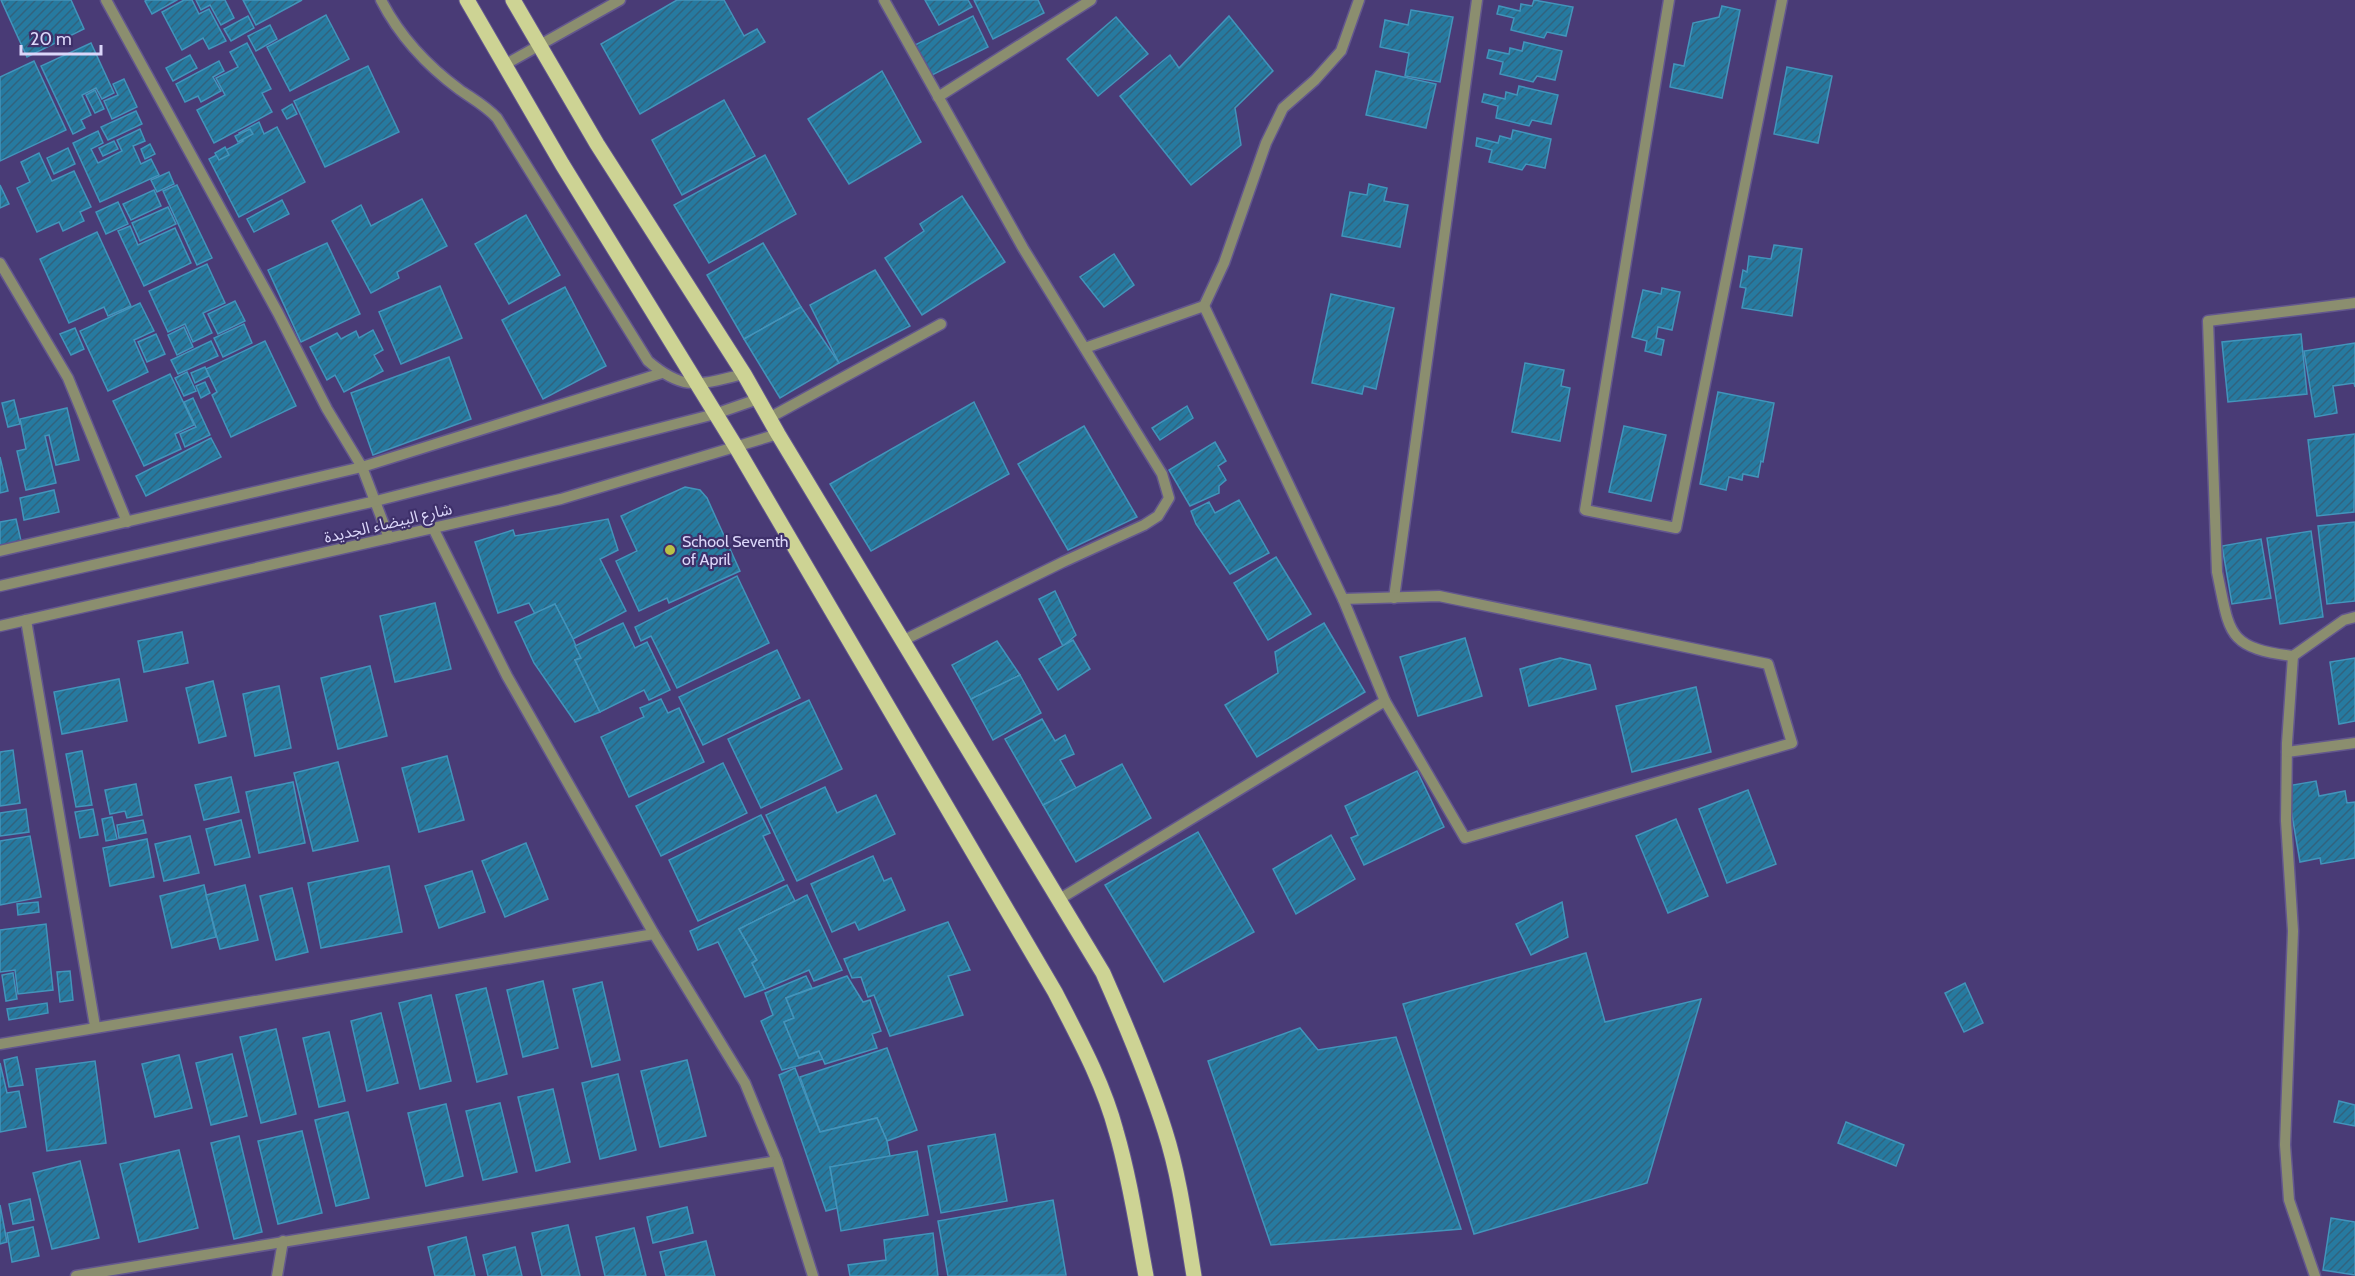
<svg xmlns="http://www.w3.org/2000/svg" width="2355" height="1276" viewBox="0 0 2355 1276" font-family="Cabin,'Noto Sans Arabic',sans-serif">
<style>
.building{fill:url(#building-hatch);stroke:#4394bb;stroke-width:1.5}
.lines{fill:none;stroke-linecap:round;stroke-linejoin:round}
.minor-casing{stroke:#63578e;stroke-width:13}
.major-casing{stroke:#63578e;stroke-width:17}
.minor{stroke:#8b8e6f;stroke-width:10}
.major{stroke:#cdd394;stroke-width:15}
.poi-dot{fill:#b9c046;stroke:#3e306a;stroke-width:2}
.labels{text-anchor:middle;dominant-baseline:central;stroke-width:4.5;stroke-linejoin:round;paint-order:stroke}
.street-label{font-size:16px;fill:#dbd6f9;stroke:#3e306a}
.poi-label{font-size:16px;fill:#dbd6f9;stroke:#3e306a;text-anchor:start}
</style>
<defs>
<pattern id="building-hatch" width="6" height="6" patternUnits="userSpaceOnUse" patternTransform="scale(1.5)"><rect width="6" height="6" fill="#267aa0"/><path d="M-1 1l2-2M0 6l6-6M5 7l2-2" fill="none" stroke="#31637e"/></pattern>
</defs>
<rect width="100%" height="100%" fill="#493b76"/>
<g class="building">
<polygon points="1,0 71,0 84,29 27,57"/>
<polygon points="147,0 177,0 152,14 145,1"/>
<polygon points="184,0 192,0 199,14 209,9 226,41 209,49 203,38 182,50 162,12"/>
<polygon points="196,0 225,0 234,18 221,25 210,5 201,10"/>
<polygon points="243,0 302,0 256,25"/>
<polygon points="677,0 724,0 744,36 757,29 765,42 640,114 601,44"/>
<polygon points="925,0 968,0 972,7 939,25"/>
<polygon points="974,0 1038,0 1044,13 993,39"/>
<polygon points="1534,0 1573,7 1566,36 1547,32 1544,38 1511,30 1514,18 1497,14 1499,6 1520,11 1521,4 1532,6"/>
<polygon points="1722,6 1740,10 1722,98 1670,87 1674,64 1684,66 1693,23 1719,17"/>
<polygon points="1411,10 1453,17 1440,82 1405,76 1409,53 1380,47 1385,20 1408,25"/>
<polygon points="326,15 349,59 290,91 267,47"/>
<polygon points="248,16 254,28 231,41 224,29"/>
<polygon points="973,16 988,47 928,77 913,46"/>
<polygon points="1229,16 1273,71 1235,108 1241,145 1191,185 1120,96 1170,55 1179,68"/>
<polygon points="1116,17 1148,54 1098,96 1067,59"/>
<polygon points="270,25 277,39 256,51 248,36"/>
<polygon points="1524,42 1562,51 1555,80 1537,76 1533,82 1500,74 1503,62 1487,58 1489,50 1509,54 1510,48 1522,51"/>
<polygon points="91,43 114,93 102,99 96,88 82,95 91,115 81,120 85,128 73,134 41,66"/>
<polygon points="247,43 271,89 262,93 272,112 214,143 197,110 225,95 216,78 238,67 230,52"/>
<polygon points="190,55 197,68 173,81 166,68"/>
<polygon points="34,61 66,130 0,161 0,77"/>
<polygon points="219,61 224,71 213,77 221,91 201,102 198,96 185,102 176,84"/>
<polygon points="368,66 399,132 325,167 294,101"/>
<polygon points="1787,67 1832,76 1818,143 1774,134"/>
<polygon points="882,71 921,142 849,184 808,119"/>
<polygon points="1376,71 1436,84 1426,128 1366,115"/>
<polygon points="124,79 137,107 112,119 104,101 118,95 113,84"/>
<polygon points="1519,86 1558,95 1551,124 1532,120 1529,126 1496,118 1498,106 1482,102 1484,94 1505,99 1506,92 1517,95"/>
<polygon points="95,90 104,109 95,113 86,95"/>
<polygon points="724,100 755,156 682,195 652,140"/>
<polygon points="292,104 297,114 287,119 282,110"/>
<polygon points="136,111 142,124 108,140 101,127"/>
<polygon points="259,122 264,134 277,127 305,182 239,217 209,159 243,141 239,133"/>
<polygon points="140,129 145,141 133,146 141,164 151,159 159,175 100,202 73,143 98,131 103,143 91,149 98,163 122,151 117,140"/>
<polygon points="250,129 253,134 238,142 235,136"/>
<polygon points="1513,130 1551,139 1545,168 1526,164 1522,170 1489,162 1492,150 1476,146 1477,138 1498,143 1500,136 1511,139"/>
<polygon points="114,141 118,149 103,156 99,148"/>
<polygon points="150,144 155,154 145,159 141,149"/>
<polygon points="225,147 229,155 219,160 215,153"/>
<polygon points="68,148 75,164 54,174 47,158"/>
<polygon points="39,153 52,181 74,171 91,207 80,212 84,221 63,231 59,222 37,232 17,188 30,182 21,162"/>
<polygon points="765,155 796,214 709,263 674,205"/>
<polygon points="169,172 174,184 157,192 151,180"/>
<polygon points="1369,184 1387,188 1384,201 1408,205 1400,247 1342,236 1350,192 1367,195"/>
<polygon points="0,185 9,204 0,208"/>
<polygon points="177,185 212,258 197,265 163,191"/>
<polygon points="154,190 161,206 131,220 123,204"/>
<polygon points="962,196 1005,262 922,315 885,258 924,231 920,224"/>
<polygon points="422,199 447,246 397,272 399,278 371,293 332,221 361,205 371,226"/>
<polygon points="282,200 289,214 254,232 247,219"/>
<polygon points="118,202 128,224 106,234 96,212"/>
<polygon points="168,207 176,224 140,241 132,223"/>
<polygon points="526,215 560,275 509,304 475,244"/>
<polygon points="130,226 138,245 175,228 191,263 144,286 118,231"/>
<polygon points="97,232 131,306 108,316 104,307 69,323 40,259"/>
<polygon points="327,243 360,314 301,342 268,270"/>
<polygon points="763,243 801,307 744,339 707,275"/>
<polygon points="1774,245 1802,249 1792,316 1742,308 1746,288 1740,287 1743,270 1747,272 1749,256 1771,259"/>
<polygon points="1114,254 1134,285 1104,307 1080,277"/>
<polygon points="207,264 225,303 203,313 212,333 193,342 185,324 168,332 149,291"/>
<polygon points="875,270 910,326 839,363 810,305"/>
<polygon points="440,286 462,338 401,364 379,312"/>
<polygon points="565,287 606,366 543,399 502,320"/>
<polygon points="1662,288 1680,292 1672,330 1658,327 1656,338 1664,340 1661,355 1645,351 1647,341 1632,337 1643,290 1661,294"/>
<polygon points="1331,294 1394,308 1376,389 1364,386 1362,394 1312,383"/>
<polygon points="235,301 245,321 218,334 208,314"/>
<polygon points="140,303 154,331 134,340 148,372 108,391 80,331"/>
<polygon points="801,307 839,363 780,398 744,339"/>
<polygon points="244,324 252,343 223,357 214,338"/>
<polygon points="184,327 193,347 177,355 168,335"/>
<polygon points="75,328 84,349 71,355 60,334"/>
<polygon points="373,330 383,350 374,355 383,371 344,392 335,375 327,380 310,347 337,333 341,339 356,331 359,338"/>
<polygon points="156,334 165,354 147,362 138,342"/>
<polygon points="2301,334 2307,394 2228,402 2222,342"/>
<polygon points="211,341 218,356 178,374 171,360"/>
<polygon points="265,341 296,406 231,437 212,395 217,392 206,369"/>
<polygon points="2355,343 2355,387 2354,383 2333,386 2337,413 2315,417 2304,351"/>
<polygon points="449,357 471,419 373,455 351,393"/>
<polygon points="1525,363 1564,370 1561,386 1570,388 1560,441 1512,432"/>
<polygon points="205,367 209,376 195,383 191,373"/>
<polygon points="187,372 196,391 184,396 175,378"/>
<polygon points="170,374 194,425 175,434 181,449 144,466 113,401"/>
<polygon points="205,382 210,393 201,398 196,386"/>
<polygon points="1718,392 1774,403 1763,462 1761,461 1758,477 1743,474 1742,480 1729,477 1726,490 1700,484"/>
<polygon points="193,398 210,435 185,447 180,434 196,427 184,402"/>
<polygon points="14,400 20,424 8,427 2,403"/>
<polygon points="974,402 1009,474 871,551 830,484"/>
<polygon points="1187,406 1193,418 1160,440 1152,428"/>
<polygon points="67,408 79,460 56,465 49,435 45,436 56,483 26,490 17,451 26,449 20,419"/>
<polygon points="1084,426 1137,517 1068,550 1018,464"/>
<polygon points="1624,426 1666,435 1651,501 1609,492"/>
<polygon points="2355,434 2354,512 2317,516 2308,440"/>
<polygon points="211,438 221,457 146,496 136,476"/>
<polygon points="1215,442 1226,461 1218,466 1226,480 1219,486 1219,493 1190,506 1169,470"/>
<polygon points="0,457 8,491 0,493"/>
<polygon points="685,487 700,490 707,498 740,571 669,603 667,598 639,611 616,561 637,551 621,516"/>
<polygon points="54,490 59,512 24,520 20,498"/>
<polygon points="1239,500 1269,553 1230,574 1196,524 1191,511 1209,502 1215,513"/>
<polygon points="16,519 21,541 0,546 0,522"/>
<polygon points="608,519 618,550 600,559 626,611 573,639 555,604 535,614 529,603 498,613 475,542 513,530 515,536"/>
<polygon points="2355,522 2355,601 2327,604 2318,526"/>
<polygon points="2311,531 2323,617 2280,624 2267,538"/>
<polygon points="2261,539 2271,598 2232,604 2222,546"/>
<polygon points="1276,557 1311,614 1268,640 1234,583"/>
<polygon points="737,576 769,643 677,688 651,636 641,641 635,627"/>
<polygon points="1055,591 1076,635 1063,646 1039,599"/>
<polygon points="435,603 451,669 395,682 380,616"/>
<polygon points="555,604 573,639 581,658 575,660 600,712 575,722 534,663 515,622"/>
<polygon points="623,623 635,648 647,642 670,690 649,700 644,690 600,712 575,660 581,658 575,646"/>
<polygon points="1324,623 1365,692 1257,757 1225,705 1278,673 1275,652"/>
<polygon points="182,632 188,663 144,672 138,641"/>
<polygon points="1465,638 1482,696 1418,716 1400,657"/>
<polygon points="1073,640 1090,669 1058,690 1039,659"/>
<polygon points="997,641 1020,675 971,699 952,665"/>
<polygon points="777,650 800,698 703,745 679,697"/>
<polygon points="1560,658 1590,665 1596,689 1529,706 1520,669"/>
<polygon points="2355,658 2355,721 2339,724 2330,662"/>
<polygon points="370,666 387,736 338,749 321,678"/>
<polygon points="1020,675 1041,713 993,740 971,699"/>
<polygon points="119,679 127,721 62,734 54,692"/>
<polygon points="213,681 226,736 199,743 186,688"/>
<polygon points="279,686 291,748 255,756 243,694"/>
<polygon points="1696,687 1711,752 1632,772 1616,706"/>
<polygon points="661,699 668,713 679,708 704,762 629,797 601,737 644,717 640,708"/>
<polygon points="809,700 842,769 761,808 728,739"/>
<polygon points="1042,719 1055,741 1065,735 1074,754 1060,760 1077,790 1043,805 1005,739"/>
<polygon points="13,750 20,803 0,806 0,752"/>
<polygon points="82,751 92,805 76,807 66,754"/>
<polygon points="447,756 464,820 419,832 402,768"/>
<polygon points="338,762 358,841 313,851 294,773"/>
<polygon points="723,763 747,813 661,856 636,806"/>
<polygon points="1122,764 1151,818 1076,862 1043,805"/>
<polygon points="1417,771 1444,827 1364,865 1351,838 1358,835 1345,806"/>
<polygon points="231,777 239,812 204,820 195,785"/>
<polygon points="2316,781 2319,796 2345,791 2347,803 2355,802 2355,858 2321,864 2320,858 2300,862 2287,786"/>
<polygon points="293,782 305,843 259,853 246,792"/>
<polygon points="136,784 142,815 127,818 125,811 110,814 105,790"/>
<polygon points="825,787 837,813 876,795 895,834 797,881 766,815"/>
<polygon points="1748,790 1776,864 1727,883 1699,809"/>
<polygon points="26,809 29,832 0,836 0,813"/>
<polygon points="93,809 98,835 80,838 75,812"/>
<polygon points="761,815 770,833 763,836 784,880 698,921 669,860"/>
<polygon points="112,817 117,839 106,841 102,819"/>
<polygon points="1676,819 1708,896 1668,913 1636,836"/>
<polygon points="143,820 146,833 119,838 117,825"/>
<polygon points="241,820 250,857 215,865 206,829"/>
<polygon points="1198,832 1254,932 1164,982 1105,885"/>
<polygon points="1331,835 1355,879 1296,914 1273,869"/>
<polygon points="30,836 41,897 0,905 0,841"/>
<polygon points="190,836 199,873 164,881 155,844"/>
<polygon points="147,839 154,877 110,886 103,848"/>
<polygon points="526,843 548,899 505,917 482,861"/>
<polygon points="873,856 884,881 891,878 905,910 859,930 855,922 832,932 811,884"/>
<polygon points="389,866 402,932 321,948 308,883"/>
<polygon points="472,871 485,912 439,928 425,886"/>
<polygon points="204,885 216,937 172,948 160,896"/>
<polygon points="245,885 258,940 220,949 206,895"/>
<polygon points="787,885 795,901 739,929 757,960 752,963 765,989 745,997 718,942 698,950 690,931"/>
<polygon points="292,888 308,952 276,960 260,896"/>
<polygon points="807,895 842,970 814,981 809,970 765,989 752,963 757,960 739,929"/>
<polygon points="38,902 39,912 18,915 17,904"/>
<polygon points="1562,902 1568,937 1531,955 1516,924"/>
<polygon points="948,922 970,970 948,976 963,1015 890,1036 874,995 868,997 861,977 852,978 844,959"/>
<polygon points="46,924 53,990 18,994 15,970 0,972 0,930"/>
<polygon points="1586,953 1605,1022 1701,999 1647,1183 1474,1234 1403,1004"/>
<polygon points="70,971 73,1000 60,1002 57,972"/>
<polygon points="13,973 17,999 6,1001 2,975"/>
<polygon points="806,976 812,988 786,998 794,1018 784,1022 799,1058 819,1051 823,1059 782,1070 761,1021 773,1015 765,993"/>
<polygon points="847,976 863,1002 870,1000 881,1031 872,1034 877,1048 825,1064 819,1051 799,1058 784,1022 794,1018 786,998"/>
<polygon points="543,981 558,1048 523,1057 507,990"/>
<polygon points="602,982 620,1060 592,1067 573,989"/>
<polygon points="1965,983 1983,1023 1964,1032 1945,993"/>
<polygon points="486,988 507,1074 477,1082 456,995"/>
<polygon points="431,995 451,1081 420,1089 399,1003"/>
<polygon points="47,1003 48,1013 9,1020 7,1009"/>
<polygon points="381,1013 398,1083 367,1091 351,1021"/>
<polygon points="1300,1028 1318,1050 1396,1037 1461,1229 1271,1245 1208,1061"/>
<polygon points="276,1029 296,1114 261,1123 240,1037"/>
<polygon points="329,1032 345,1101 319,1107 303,1038"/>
<polygon points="887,1048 917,1130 887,1141 877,1118 820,1132 800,1077"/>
<polygon points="232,1054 247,1116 211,1125 196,1063"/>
<polygon points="179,1055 192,1108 155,1117 142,1064"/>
<polygon points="17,1057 23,1085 9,1087 4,1060"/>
<polygon points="687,1060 706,1136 660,1147 641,1071"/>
<polygon points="95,1061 106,1143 47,1151 36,1069"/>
<polygon points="0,1063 7,1093 19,1091 26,1127 0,1132"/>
<polygon points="795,1068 820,1132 877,1118 887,1141 890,1156 830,1167 837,1208 826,1211 779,1075"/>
<polygon points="618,1074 636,1150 600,1159 582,1083"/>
<polygon points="553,1089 570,1162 536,1171 518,1097"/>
<polygon points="2339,1101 2355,1105 2355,1126 2334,1122"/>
<polygon points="500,1103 517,1172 483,1180 466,1111"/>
<polygon points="446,1104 463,1176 426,1186 408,1113"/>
<polygon points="348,1112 369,1198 336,1206 315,1120"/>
<polygon points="1846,1122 1904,1145 1896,1166 1838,1143"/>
<polygon points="302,1131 322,1213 278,1224 258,1141"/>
<polygon points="995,1134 1007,1201 941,1213 928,1146"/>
<polygon points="239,1136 262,1232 234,1239 211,1143"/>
<polygon points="179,1150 198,1228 139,1242 120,1164"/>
<polygon points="917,1151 928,1215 841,1231 830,1167"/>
<polygon points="80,1161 99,1238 52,1249 33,1173"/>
<polygon points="30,1199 34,1220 13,1224 9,1204"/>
<polygon points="1053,1200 1066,1275 948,1276 938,1221"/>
<polygon points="0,1205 7,1242 0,1244"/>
<polygon points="687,1207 693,1233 653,1243 647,1217"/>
<polygon points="2331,1218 2355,1222 2355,1275 2323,1270"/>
<polygon points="568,1225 580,1276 542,1276 532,1233"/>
<polygon points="33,1227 39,1256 12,1262 7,1233"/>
<polygon points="634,1228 646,1276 605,1276 596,1237"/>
<polygon points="933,1233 938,1276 850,1276 848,1265 886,1260 884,1240"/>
<polygon points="466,1237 475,1276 435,1276 428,1247"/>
<polygon points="706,1241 715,1276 666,1276 660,1252"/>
<polygon points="515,1247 522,1276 488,1276 483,1255"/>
</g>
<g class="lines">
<defs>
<g id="minor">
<polyline points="106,0 278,313 327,409 362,467 389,538"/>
<path d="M381,0c19,37 45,65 79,90 13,9 26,16 37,28l151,243c37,32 53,23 96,13"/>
<polyline points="884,0 1023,248 1162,474 1169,498 1158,516 1144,525 1063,562 904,640"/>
<polyline points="1669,0 1585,510 1676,528 1782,0"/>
<polyline points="506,64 620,0"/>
<polyline points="938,97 1091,0"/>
<polyline points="0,263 68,378 127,522"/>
<path d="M2355,303l-147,18 9,251c13,60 8,76 76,84l51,-36 11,-3"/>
<polyline points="1204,306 1224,263 1266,143 1283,108 1315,80 1341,51 1359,0"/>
<polyline points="769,418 941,324"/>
<polyline points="433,528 507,676 654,934 745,1083 777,1161 813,1276"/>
<polyline points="0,551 362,467 662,373"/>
<polyline points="0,586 376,501 715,414 758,399"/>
<polyline points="1394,598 1477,0"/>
<polyline points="1343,599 1439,596 1768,664 1792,743 1465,838 1385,701"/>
<polyline points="26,620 95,1026"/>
<polyline points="0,626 561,499 778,434"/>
<polyline points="2293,656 2287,743 2286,821 2293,931 2285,1145 2289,1200 2315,1276"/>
<polyline points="2287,752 2355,743"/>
<polyline points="1058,900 1385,701 1343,599 1204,306 1085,348"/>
<polyline points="0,1044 654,934"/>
<polyline points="76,1276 777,1161"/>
<polyline points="277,1276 283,1241"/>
</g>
<g id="major">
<path d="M467,0l95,164 174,283 319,545c23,45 48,90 61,139 14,48 21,97 30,145"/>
<path d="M513,0l84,144 147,230 34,60 325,539c23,52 45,104 62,158 15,47 21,97 29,145"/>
</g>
</defs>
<use href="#minor" class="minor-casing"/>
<use href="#major" class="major-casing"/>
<use href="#minor" class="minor"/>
<use href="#major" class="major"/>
</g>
<circle class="poi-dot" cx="670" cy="550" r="6"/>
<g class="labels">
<g class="street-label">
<text transform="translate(388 523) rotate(-13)">شارع البيضاء الجديدة</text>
</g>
<g class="poi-label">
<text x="682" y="541">School Seventh<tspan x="682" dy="18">of April</tspan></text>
</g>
</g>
<path d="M21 45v9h80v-9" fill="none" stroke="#dbd6f9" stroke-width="3"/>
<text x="30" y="45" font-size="18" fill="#dbd6f9" stroke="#3e306a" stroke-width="4.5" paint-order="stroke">20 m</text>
</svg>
